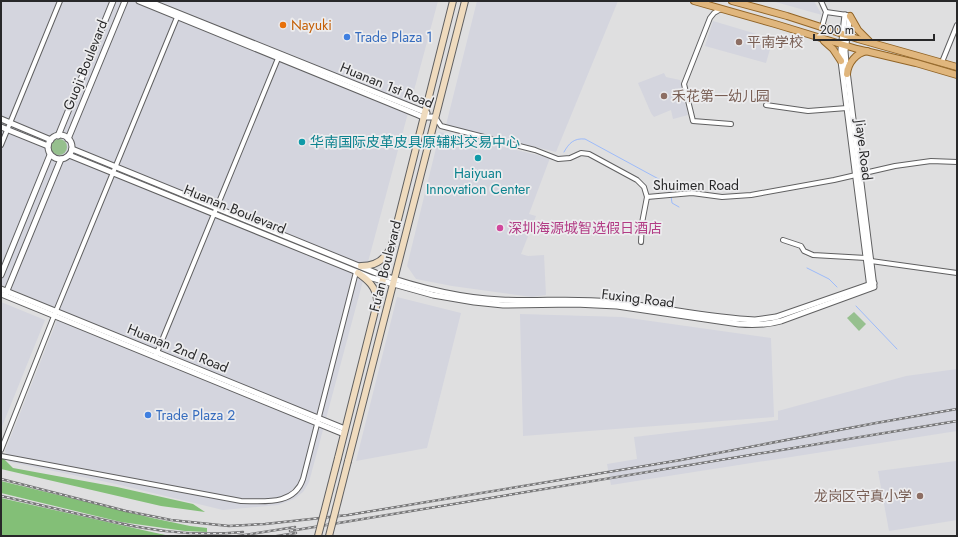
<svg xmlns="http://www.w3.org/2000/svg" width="958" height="537" viewBox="0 0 958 537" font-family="Jost,'Noto Sans SC',sans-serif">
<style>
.built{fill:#d4d5de}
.green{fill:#96c08e}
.forest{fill:#83bf77}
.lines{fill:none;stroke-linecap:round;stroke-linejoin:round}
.stream{stroke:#9dbbfa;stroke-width:1}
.minor-casing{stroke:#606061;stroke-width:6}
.tertiary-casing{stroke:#606061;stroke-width:7}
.secondary-casing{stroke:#606061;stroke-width:8}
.primary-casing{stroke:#926527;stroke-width:8}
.minor{stroke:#fff;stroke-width:4}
.tertiary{stroke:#fff;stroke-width:5}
.secondary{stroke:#efdbbe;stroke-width:6}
.primary{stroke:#e0b67d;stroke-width:6}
.rail-casing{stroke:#777778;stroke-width:2.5}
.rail{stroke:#ececee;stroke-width:1;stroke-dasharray:3;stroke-linecap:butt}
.secondary-bridge-casing{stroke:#606061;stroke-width:8;stroke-linecap:butt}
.secondary-bridge{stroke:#efdbbe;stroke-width:6}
.food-dot{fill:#e8710a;stroke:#ececee;stroke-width:1.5}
.shop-dot{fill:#3f7fe0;stroke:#ececee;stroke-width:1.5}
.education-dot{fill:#8d6e63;stroke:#ececee;stroke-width:1.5}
.culture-dot{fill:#0f9aa8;stroke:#ececee;stroke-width:1.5}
.hotel-dot{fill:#d1479c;stroke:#ececee;stroke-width:1.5}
.labels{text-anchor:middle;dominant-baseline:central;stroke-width:3.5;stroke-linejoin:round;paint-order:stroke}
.food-label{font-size:14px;fill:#c56008;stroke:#ececee;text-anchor:start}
.shop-label{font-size:14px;fill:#366cbe;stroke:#ececee;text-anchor:start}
.education-label{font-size:14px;fill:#785e54;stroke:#ececee;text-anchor:start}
.street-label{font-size:14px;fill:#282829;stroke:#ececee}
.culture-label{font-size:14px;fill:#0d838f;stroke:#ececee;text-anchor:start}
.hotel-label{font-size:14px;fill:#b23c85;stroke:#ececee;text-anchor:start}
</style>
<rect width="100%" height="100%" fill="#dfdfe0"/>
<g class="built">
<polygon points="1,1 438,1 309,482 303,492 294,499 278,505 223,510 116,484 10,462 5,451 61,310 1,285"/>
<polygon points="477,1 618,1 556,152 446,125"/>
<polygon points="772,1 814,1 822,15"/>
<polygon points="713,21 773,39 766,63 705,46"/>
<polygon points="664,73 666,77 680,80 688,115 673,119 671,110 654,117 651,113 638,83"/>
<polygon points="440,132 550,158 529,214 536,216 521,254 528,256 544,255 546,295 532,297 452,286 416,279 407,266"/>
<polygon points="397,297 461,313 427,448 356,461"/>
<polygon points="1,302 45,320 1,429"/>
<polygon points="520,314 622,317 771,338 774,417 523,436"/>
<polygon points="957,369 957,431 611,485 607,464 637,459 634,437 778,420 778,411 906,376"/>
<polygon points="956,461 957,520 889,531 878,471"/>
</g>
<g class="green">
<circle cx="59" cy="147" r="8"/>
<polygon points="854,312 866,324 859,331 847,318"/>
</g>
<g class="forest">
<polygon points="1,458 3,458 13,468 117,487 193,504 205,512 161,506 1,469"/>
<polygon points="1,481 152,518 190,526 207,528 207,532 185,531 121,522 1,493"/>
<polygon points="1,498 147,531 170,536 1,536"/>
</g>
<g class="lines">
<g class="stream">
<path d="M564,152c5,-9 10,-14 21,-13l81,44 5,5v5"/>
<polyline points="671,196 672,203 679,207"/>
<polyline points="807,268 829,279 837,287"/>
<polyline points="856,306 897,349"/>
</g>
<defs>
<g id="minor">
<polyline points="821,1 826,12 822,27"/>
<polyline points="721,9 714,13 710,18 684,84 693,121 731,124"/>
<polyline points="826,12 847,15"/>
<polyline points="942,62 957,25"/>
<polyline points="766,105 808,111 847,108"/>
<polyline points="435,117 441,126 535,150 558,159 570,158 581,153 589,154 637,180 644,187 647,197 692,193 722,197 751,195 834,180 895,166 931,161 957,162"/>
<polyline points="1,145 60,1"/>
<polyline points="783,240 801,246 804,251 813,255 866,258"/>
<polyline points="641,242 642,223 647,197"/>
<polyline points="871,261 957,273"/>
<polyline points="156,355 279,56"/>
<polyline points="1,450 56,311 178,15"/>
<path d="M1,456l240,45c22,0 53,5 62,-22l53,-207"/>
</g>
<g id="tertiary">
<polyline points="139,1 416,114 423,117 435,117"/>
<polyline points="148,1 427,113"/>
<polyline points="845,15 841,49 841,61 870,288"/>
<polyline points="1,119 51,140"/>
<polyline points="1,127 48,146"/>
<circle cx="60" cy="147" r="12"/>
<polyline points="58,136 113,1"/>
<polyline points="68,139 125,1"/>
<path d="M72,149l304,124c40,14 83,25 125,27 36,2 73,-2 109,2 49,4 96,16 145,18l21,-3 98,-34"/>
<path d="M69,155l303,123 61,17 41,7 29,3 72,-1 42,2 122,18c14,1 28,1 42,-3l93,-34 -28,-224 -1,-12 5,-35"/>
<polyline points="1,275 50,155"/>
<polyline points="1,289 345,429"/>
<polyline points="6,293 61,159"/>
<polyline points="1,294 344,434"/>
</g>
<g id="secondary">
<path d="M361,266c12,0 21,-4 27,-14"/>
<path d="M358,273c10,7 18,14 19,27"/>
<polyline points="338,458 453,1"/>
<polyline points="348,461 465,1"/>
</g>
<g id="primary">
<polyline points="694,1 775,24 857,49 916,63 957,75"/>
<polyline points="732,1 787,16 858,39 957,67"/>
<polyline points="850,16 858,30 869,41"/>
<polyline points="824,41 833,49 841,61"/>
<path d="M847,74c1,-11 9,-21 20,-23"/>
</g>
</defs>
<use href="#minor" class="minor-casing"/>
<use href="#tertiary" class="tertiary-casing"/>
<use href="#secondary" class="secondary-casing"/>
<use href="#primary" class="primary-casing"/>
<use href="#minor" class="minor"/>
<use href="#tertiary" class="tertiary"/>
<use href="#secondary" class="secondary"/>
<use href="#primary" class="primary"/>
<defs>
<g id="rail">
<polyline points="1,479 126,511 171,520 229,526 265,524 348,515 681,460 876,423 957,409"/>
<path d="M1,496c32,7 63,15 95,22 51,12 93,19 147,14"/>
<polyline points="290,531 957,421"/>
<polyline points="238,536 295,527"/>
<polyline points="277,536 296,533"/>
</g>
</defs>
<use href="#rail" class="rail-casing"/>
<use href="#rail" class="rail"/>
<defs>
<g id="secondary-bridge">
<polyline points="318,536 338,458"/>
<polyline points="329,536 348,461"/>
</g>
</defs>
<use href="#secondary-bridge" class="secondary-bridge-casing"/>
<use href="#secondary-bridge" class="secondary-bridge"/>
</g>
<circle class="food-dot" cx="283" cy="25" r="4"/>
<g class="shop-dot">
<circle cx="347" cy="37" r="4"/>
<circle cx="148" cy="415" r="4"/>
</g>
<g class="education-dot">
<circle cx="739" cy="42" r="4"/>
<circle cx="664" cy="96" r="4"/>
<circle cx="920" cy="496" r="4"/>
</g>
<g class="culture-dot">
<circle cx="302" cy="142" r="4"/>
<circle cx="478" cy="158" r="4"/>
</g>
<circle class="hotel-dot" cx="500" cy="228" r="4"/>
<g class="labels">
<g class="food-label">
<text x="291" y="25">Nayuki</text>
</g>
<g class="shop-label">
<text x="355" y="37">Trade Plaza 1</text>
<text x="156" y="415">Trade Plaza 2</text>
</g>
<g class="education-label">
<text x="747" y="42">平南学校</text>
<text x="672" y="96">禾花第一幼儿园</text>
<text x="912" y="496" text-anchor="end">龙岗区守真小学</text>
</g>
<g class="street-label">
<text transform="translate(85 65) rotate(-68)">Guoji Boulevard</text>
<text transform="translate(387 85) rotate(22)">Huanan 1st Road</text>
<text transform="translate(864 150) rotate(83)">Jiaye Road</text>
<text x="696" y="185">Shuimen Road</text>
<text transform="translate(235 209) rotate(22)">Huanan Boulevard</text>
<text transform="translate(385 266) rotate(-76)">Fu'an Boulevard</text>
<text transform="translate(638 298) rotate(7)">Fuxing Road</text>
<text transform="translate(178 348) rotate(22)">Huanan 2nd Road</text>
</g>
<g class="culture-label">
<text x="310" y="142">华南国际皮革皮具原辅料交易中心</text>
<text x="478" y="173" text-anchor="middle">Haiyuan<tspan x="478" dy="16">Innovation Center</tspan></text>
</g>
<g class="hotel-label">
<text x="508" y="228">深圳海源城智选假日酒店</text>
</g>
</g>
<rect width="958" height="537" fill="none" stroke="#282829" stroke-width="4"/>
<path d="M814 34v6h120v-6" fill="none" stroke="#282829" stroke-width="2"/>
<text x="820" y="34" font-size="12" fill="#282829" stroke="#ececee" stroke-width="3" paint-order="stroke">200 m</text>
</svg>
